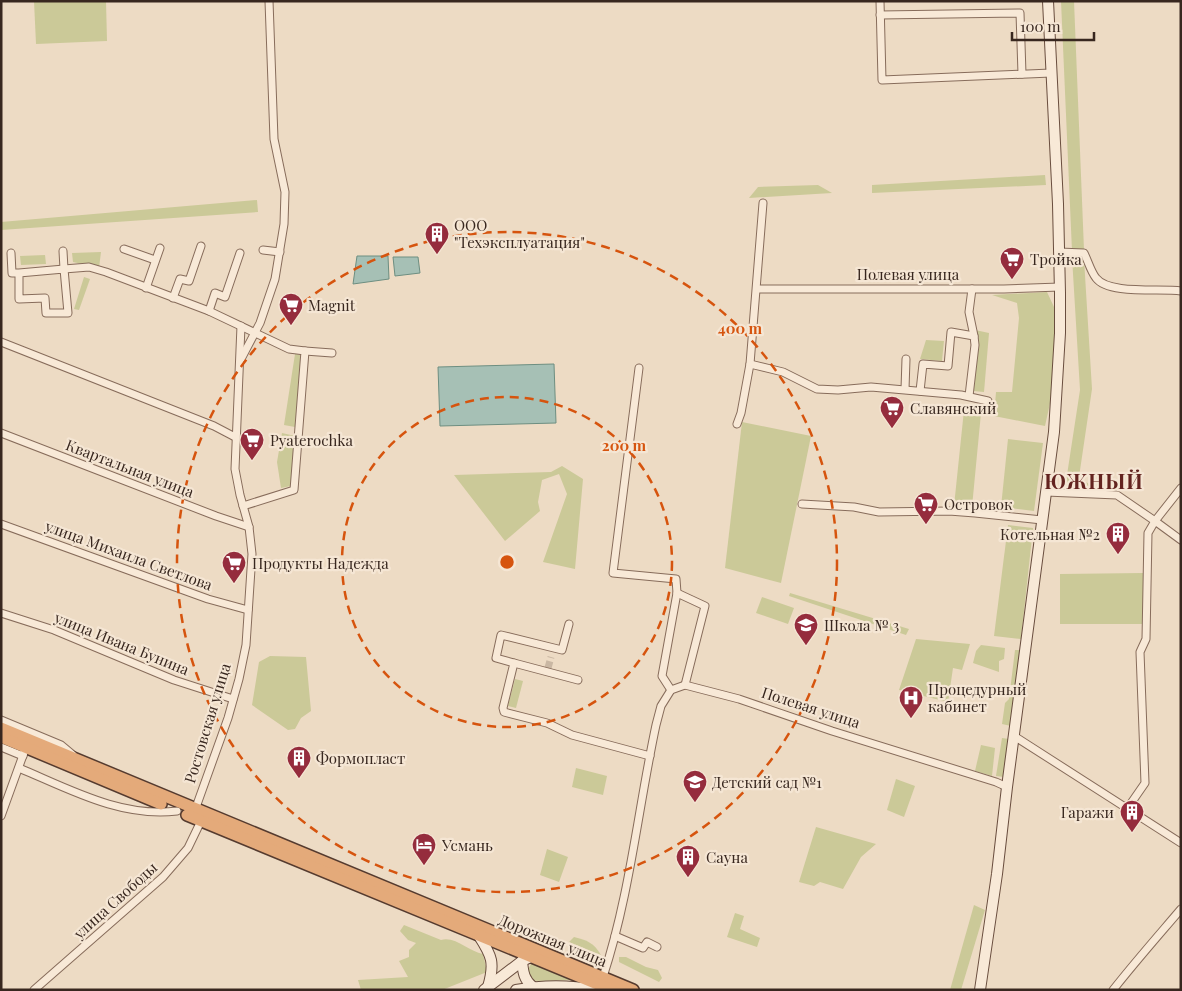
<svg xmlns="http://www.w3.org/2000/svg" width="1182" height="991" viewBox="0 0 1182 991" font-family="'Playfair Display',serif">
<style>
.green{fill:#cbc998}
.water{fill:#a6c0b5;stroke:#6d8e81}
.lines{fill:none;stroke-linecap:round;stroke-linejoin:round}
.minor-tunnel{stroke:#c9b7a3;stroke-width:7;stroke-dasharray:7 3.5;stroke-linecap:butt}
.minor-casing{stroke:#876c5b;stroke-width:9}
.secondary-casing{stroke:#694d3e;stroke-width:12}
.trunk-casing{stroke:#553b2f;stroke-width:14}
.minor{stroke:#f8e9d7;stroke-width:7}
.secondary{stroke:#f8e9d7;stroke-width:10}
.trunk{stroke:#e4aa7a;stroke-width:11}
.ring{fill:none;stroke:#d6540e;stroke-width:2.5;stroke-dasharray:9 6}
.labels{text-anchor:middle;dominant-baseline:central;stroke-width:4.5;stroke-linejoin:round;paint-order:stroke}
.poi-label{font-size:15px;fill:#38271f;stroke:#f5e6d4;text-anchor:start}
.street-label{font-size:15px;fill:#38271f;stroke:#f5e6d4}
.district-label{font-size:20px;font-weight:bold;letter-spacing:1px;fill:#63231f;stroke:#f5e6d4}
.centre{fill:#d6540e;stroke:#f5e6d4;stroke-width:2.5}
.ring-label{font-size:15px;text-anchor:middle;font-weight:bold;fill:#d6540e;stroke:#f5e6d4;stroke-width:4.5;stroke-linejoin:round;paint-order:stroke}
</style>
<rect width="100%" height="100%" fill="#eddbc4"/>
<g class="green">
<polygon points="34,1 106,1 107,41 36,44"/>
<polygon points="1061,1 1074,1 1084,250 1072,251"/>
<polygon points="1045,175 1046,185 872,193 872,185"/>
<polygon points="818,185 832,193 749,198 758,187"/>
<polygon points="257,200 258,212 1,230 1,222"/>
<polygon points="101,252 99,268 73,262 72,253"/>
<polygon points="45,255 46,264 21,265 20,256"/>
<polygon points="1072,257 1084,259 1092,389 1079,477 1100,492 1065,488 1080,390"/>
<polygon points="84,277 90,279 79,310 74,309"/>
<polygon points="1047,292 1054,307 1054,385 1045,426 994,416 996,392 1012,392 1019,318 1017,303 992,295"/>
<polygon points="975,330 989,333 984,392 973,391"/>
<polygon points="926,340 944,341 942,361 920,359"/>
<polygon points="295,354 302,355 295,427 284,425"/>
<polygon points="964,410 981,413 972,507 954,506"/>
<polygon points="742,422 811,436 781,583 725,568"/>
<polygon points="282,433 295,436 291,486 281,488 277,462"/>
<polygon points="1008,439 1043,443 1034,511 1001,507"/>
<polygon points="562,466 583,479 575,569 543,562 567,494 559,474 542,480 538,502 540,511 505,541 454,475 551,472"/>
<polygon points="1008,525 1033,528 1021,639 994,636"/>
<polygon points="1143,573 1143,624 1060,624 1060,574"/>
<polygon points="790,593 909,629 906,635 789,596"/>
<polygon points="762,597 794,608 788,624 756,613"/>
<polygon points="916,639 970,644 962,670 953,668 948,702 899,690"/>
<polygon points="981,645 1005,648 1004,659 999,661 999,672 973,663 976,651"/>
<polygon points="1015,650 1020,650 1011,726 1002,724 1005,703 1009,699"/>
<polygon points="270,656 306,657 311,711 301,718 295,729 288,730 252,705 259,662"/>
<polygon points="515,679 523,681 516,708 508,706"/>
<polygon points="1002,738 1009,739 1004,777 996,776"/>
<polygon points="981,745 995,748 992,776 975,771"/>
<polygon points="576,768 607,776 603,795 572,787"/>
<polygon points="896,779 915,786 904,817 887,810"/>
<polygon points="816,827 876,844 861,857 843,889 820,882 814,886 799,882"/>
<polygon points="547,849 568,857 559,882 540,875"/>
<polygon points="974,905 985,910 961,990 950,990"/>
<polygon points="735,913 744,916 740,929 760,938 757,947 727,937"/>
<path d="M404,925l37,15c15,-4 28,12 42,14l4,18 -45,18h-81l-3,-10 50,-3 -9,-16 10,-4v-7l7,-7 -8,-3 -8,-9z"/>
<path d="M574,937c13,3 20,6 27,18l-32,-13z"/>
<polygon points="619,957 626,957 646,967 658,970 662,978 659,982 619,962"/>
<polygon points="531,964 534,964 573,980 537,981 532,980 527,971"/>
</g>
<g class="water">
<polygon points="357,256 388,256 389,279 353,284"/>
<polygon points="393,257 418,257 420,273 395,276"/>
<polygon points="554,364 556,423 440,426 438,367"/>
</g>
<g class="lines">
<polyline class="minor-tunnel" points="548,668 551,657"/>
<defs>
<g id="minor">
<polyline points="880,1 882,80 1051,73"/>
<polyline points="880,15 1020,13 1022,74"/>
<polyline points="124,249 155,260"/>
<polyline points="263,250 280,252"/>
<polyline points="63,251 64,269 89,267 106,272 209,311 289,349 305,351 294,490 243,506"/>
<path d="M1059,252l25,1c4,8 7,19 12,25 13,17 64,10 85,13"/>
<polyline points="11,253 12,273 19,273 19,299 45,298 46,313 68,313 64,269 19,273"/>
<polyline points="146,288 160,248"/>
<polyline points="757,289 1004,289 1060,287"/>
<polyline points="972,289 969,312 974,336"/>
<polyline points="173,298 180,279 189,281 201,246"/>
<polyline points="209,311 215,293 225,297 240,253"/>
<polyline points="1,342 214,426 235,437"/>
<polyline points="305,351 332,353"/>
<polyline points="241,359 260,323 275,279 284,224 285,192 274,139 269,1"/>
<polyline points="750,364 783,372 817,389 838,390 871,387 961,395 988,401"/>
<polyline points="639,368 613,573 676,579 677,593 662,676 671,690"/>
<polyline points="905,389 906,359"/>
<polyline points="920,391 923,364 948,366 951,332 974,336 975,345 969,396"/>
<polyline points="737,424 741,413 750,364 763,203"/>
<polyline points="1,433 216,516 249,527"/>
<polyline points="1046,492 1117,495 1155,521 1181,488"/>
<polyline points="802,504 854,507 879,512 949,511 975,513 1042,520"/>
<polyline points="1,524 208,599 248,610"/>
<polyline points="677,593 705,606 685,685"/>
<polyline points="1,613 54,630 174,680 233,699"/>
<polyline points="569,624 562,650 501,635 496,658 514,663 503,708 504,712 547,723 572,735 650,756"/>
<polyline points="514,663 578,680"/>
<polyline points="1,720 61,745 73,755"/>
<polyline points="1014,736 1181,843"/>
<polyline points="1,747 23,756"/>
<path d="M19,768c50,21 102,50 158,43"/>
<polyline points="1127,809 1145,783 1140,652 1146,639 1148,533 1155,521 1181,540"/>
<polyline points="195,810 228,718 239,679 246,645 252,554 249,527 240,495 235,469 241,326"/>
<polyline points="1,816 26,747"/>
<polyline points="615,936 643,948 647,942 657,947"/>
<path d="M603,977c27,-82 35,-168 53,-252l5,-19 10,-16 14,-5 54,14 93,32 164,51 11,5"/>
<polyline points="34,990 163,877 188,848 201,821"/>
<path d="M1113,990c22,-28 45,-54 68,-81"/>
</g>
<g id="secondary">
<path d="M479,936c13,20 16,27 9,51"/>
<path d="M522,961c1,11 2,19 11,26"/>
<polyline points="484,990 522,961 537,954"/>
<path d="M516,990c27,-5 53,-5 80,0"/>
<polyline points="980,990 997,874 1007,787 1054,432 1060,333 1060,293 1058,204 1048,1"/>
</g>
<g id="trunk">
<polyline points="1,728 633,990"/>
<polyline points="1,737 161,804"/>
<polyline points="187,815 612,990"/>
</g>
</defs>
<use href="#minor" class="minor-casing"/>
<use href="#secondary" class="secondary-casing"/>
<use href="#trunk" class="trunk-casing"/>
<use href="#minor" class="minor"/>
<use href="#secondary" class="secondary"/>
<use href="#trunk" class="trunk"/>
</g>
<g class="ring">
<circle cx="507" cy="562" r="165"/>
<circle cx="507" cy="562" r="330"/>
</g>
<defs>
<symbol id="building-pin" viewBox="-11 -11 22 30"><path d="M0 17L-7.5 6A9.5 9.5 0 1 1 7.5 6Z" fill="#952c3d" stroke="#f5e6d4"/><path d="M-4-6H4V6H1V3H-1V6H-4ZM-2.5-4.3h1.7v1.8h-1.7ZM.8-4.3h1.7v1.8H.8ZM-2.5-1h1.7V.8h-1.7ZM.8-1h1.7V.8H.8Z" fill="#fff"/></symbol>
<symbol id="supermarket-pin" viewBox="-11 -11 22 30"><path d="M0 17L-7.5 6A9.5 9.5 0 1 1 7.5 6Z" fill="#952c3d" stroke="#f5e6d4"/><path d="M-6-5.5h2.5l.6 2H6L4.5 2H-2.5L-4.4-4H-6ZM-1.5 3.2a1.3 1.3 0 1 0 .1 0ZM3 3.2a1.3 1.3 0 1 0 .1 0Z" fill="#fff"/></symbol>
<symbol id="school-pin" viewBox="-11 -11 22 30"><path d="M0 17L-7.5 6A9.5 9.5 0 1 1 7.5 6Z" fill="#952c3d" stroke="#f5e6d4"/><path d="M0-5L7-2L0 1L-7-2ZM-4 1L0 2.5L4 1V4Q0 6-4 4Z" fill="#fff"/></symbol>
<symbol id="hospital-pin" viewBox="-11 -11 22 30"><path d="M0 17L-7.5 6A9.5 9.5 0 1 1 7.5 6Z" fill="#952c3d" stroke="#f5e6d4"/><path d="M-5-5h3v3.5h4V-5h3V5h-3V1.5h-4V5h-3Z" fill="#fff"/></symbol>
<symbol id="hotel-pin" viewBox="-11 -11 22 30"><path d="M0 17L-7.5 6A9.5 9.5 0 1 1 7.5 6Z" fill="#952c3d" stroke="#f5e6d4"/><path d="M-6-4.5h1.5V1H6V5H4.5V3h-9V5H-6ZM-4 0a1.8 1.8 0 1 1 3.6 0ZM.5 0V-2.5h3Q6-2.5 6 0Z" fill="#fff"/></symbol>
</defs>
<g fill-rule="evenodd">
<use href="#building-pin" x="423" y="220" width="28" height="38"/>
<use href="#supermarket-pin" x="998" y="245" width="28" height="38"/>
<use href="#supermarket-pin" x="277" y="291" width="28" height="38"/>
<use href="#supermarket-pin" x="878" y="394" width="28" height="38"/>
<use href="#supermarket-pin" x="238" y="426" width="28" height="38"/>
<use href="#supermarket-pin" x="912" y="490" width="28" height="38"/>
<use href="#building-pin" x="1104" y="520" width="28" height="38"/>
<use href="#supermarket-pin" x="220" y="549" width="28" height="38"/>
<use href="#school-pin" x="792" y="611" width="28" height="38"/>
<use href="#hospital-pin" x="897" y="684" width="28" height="38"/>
<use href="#building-pin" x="285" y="744" width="28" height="38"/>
<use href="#school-pin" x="681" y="768" width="28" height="38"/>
<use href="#building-pin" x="1118" y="798" width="28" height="38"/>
<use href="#hotel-pin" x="410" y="831" width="28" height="38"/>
<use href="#building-pin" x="674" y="843" width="28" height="38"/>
</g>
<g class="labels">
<g class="poi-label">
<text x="454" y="225">ООО<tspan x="454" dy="17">"Техэксплуатация"</tspan></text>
<text x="1030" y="259">Тройка</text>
<text x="308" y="305">Magnit</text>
<text x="910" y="408">Славянский</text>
<text x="270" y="440">Pyaterochka</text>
<text x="944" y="504">Островок</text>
<text x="1100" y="534" text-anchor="end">Котельная №2</text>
<text x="252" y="563">Продукты Надежда</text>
<text x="824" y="625">Школа № 3</text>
<text x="928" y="689">Процедурный<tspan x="928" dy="17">кабинет</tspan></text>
<text x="316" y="758">Формопласт</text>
<text x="712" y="782">Детский сад №1</text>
<text x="1114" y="812" text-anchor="end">Гаражи</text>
<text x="442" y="845">Усмань</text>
<text x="706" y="857">Сауна</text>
</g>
<g class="street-label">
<text x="908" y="274">Полевая улица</text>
<text transform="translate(130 468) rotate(21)">Квартальная улица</text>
<text transform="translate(129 555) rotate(20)">улица Михаила Светлова</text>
<text transform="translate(122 643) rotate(22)">улица Ивана Бунина</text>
<text transform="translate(811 707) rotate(18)">Полевая улица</text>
<text transform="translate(207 723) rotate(-73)">Ростовская улица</text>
<text transform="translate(115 900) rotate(-42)">улица Свободы</text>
<text transform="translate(553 940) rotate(22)">Дорожная улица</text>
</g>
<g class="district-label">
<text x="1094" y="480">ЮЖНЫЙ</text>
</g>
</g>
<circle cx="507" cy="562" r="8" class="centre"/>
<g class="ring-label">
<text x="740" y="334">400 m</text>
<text x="624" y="451">200 m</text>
</g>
<rect width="1182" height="991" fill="none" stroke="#38271f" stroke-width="5"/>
<path d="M1012 32v8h82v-8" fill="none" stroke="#38271f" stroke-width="2.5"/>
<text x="1020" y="32" font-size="15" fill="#38271f" stroke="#f5e6d4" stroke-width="4" paint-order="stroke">100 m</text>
</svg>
